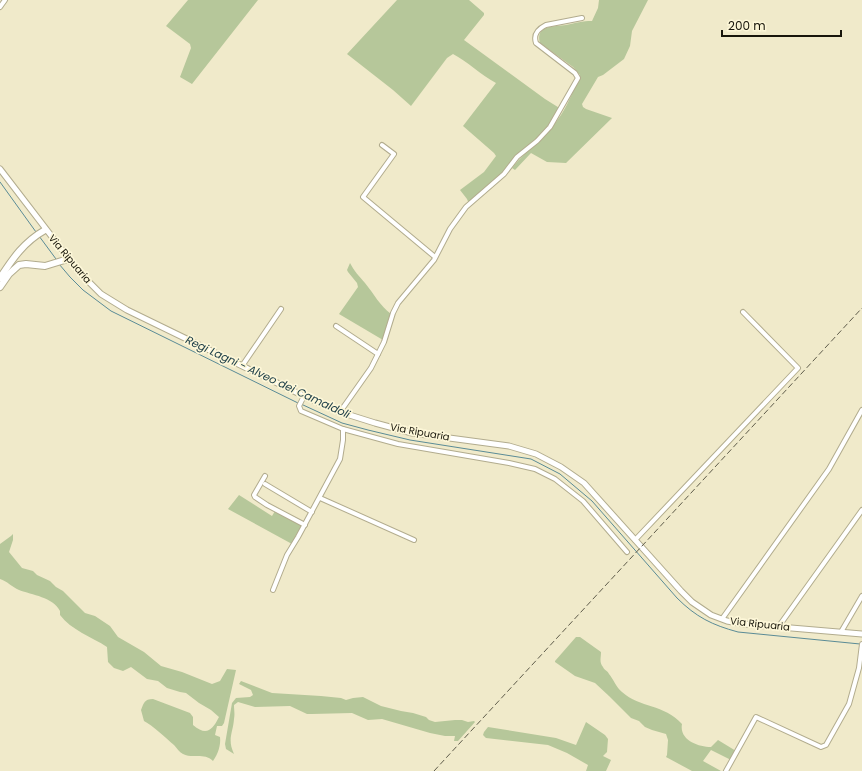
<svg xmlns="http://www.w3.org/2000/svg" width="862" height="771" viewBox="0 0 862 771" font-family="Poppins,sans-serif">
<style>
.green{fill:#b6c79a}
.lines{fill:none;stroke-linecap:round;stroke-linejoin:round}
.stream{stroke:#5a8b96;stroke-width:1}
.minor-casing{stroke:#b2ac8e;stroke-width:6}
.tertiary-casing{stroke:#b2ac8e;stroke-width:7}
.secondary-casing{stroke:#b2ac8e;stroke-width:8}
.minor{stroke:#fff;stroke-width:4}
.tertiary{stroke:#fff;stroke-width:5}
.secondary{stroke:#fff;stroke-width:6}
.rail{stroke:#5f5c4a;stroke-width:1;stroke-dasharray:6 3;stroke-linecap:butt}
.labels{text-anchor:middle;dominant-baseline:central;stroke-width:3.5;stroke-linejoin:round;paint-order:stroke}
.street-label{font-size:10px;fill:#18160b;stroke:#fdf7d8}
.water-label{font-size:11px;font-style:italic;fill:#183a44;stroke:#fdf7d8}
</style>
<rect width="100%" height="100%" fill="#f0eaca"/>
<g class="green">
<polygon points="188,0 258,0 192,84 180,77 191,48 190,44 166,26"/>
<path d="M397,0h72l15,13v2l-20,25 81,59 16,10 -4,8c-28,30 -57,60 -88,87l-2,-5 -7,-9 24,-18 12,-16 -2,-3 -31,-27 33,-43c-15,-8 -28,-21 -43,-29l-6,4 -36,48 -18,-16 -46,-36z"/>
<path d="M599,0h49l-16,31 -2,15 -6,13 -21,16 -5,2 -16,27 1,3 3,2 26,9 -46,45 -19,-1 -16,-9 -16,17 -3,-2c15,-19 36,-33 49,-53 8,-12 13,-27 19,-40l-7,-8 -33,-24c-5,-19 15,-16 26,-18 10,-2 16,-4 26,-4l6,-13z"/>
<path d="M350,263c4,8 9,13 15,20 9,11 15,23 26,31l-8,26 -44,-26 19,-27 -1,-4 -9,-11 -1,-2z"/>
<polygon points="239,495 272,516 275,511 302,526 292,544 228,509"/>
<path d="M13,534v6l-4,12 13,16 11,3 4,4 13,6 6,6 7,4 22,22 10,3 15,10 8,11 26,15 17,14 21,6 30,12 8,-3 7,-12 9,1 -12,53 -2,3h-5l-2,9 5,2c1,8 -2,17 -7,24 -9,-9 -21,-2 -30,-7 -4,-2 -6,-6 -9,-9 -7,-6 -22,-20 -30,-24l-3,-11c3,-7 3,-11 12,-11l37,14 3,4v8c13,11 19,6 26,-8l-8,-7 -12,-7 -13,-10 -6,-1 -13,-4 -9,-7 -11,-2 -16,-12 -8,4 -9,-3 -6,-6 -1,-15c-15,-10 -36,-17 -47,-32v-4c-7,-14 -28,-16 -41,-21 -7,-3 -12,-9 -19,-11v-35l11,-8z"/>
<path d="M576,637h4l21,15c0,6 -2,10 2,15 1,3 5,4 6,7 5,6 7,13 13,18 18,16 42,12 60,32 -3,16 16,23 29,23l7,-7 18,11 -5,9 -20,-10 -8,11 18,10h-29l-26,-14 1,-2 1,-15 -2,-6 -14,-4 -7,-3 -6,-6 -8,-3 -22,-22 -14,-13 -20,-7 -20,-14v-1z"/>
<path d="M241,681l31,12 49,3 20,2 5,2 7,-2 10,-1 18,9 20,5 12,2 13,4 3,3 6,2 20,-2h7l6,2 6,-1 1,1 -17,19h-4l1,-5h-10l-15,-3 -48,-14 -14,1 -16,-7 -40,1h-5l-17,-8 -35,1 -17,-5 -4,3c0,5 1,9 0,14 -1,14 -7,20 0,35l-8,-5 -1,-5 7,-41 4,-5 14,-1 3,-2 -2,-5 -12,-6z"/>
<polygon points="586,722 605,735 608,739 607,752 603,756 611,760 606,771 586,771 588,765 567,753 548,745 486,738 483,735 484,732 488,727 556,738 576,745"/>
</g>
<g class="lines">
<g class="stream">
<polyline points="0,182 36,232"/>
<polyline points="39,236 56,259"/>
<polyline points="59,264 70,277 83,290 111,311 298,403"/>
<path d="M301,404l41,19 26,7 42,10 121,19 29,15 32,27 85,97c19,19 35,27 61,34l122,12"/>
</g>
<defs>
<g id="minor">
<polyline points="0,7 5,0"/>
<polyline points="382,145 394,154 363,197 435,257"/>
<polyline points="336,326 378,354"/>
<polyline points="242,366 281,309"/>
<polyline points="304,396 299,406 301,411 343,429 398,444 509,463 535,469 555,479 583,501 627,552"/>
<path d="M340,412l31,-44 13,-26 9,-29 5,-10 36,-43 16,-31 16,-22 38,-33 13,-17 20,-16 13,-14 28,-49 -3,-5 -39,-30c-3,-9 2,-14 10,-18l36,-7"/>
<polyline points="265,476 254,495 255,497 267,505 305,525"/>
<polyline points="265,484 312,512"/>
<polyline points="320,498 414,540"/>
<polyline points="635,540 798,368 743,312"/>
<polyline points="273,590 287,555 298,537 340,459 343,440 343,429"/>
<polyline points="722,619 829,469 862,410"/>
<polyline points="779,626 862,510"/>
<polyline points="841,632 862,596"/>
<polyline points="726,771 756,717 821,747 826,745 849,704 859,668 862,644"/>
</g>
<polyline id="tertiary" points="0,169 79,272 101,294 127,310 304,396 340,412 375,423 412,433 509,446 536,454 561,467 584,483 681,591 692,602 711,615 727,621 744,624 862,634"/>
<g id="secondary">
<path d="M0,278c13,-20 24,-36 45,-48"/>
<polyline points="0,287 9,274 19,265 26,264 45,266 68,259"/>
</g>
</defs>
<use href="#minor" class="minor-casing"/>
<use href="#tertiary" class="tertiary-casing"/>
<use href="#secondary" class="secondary-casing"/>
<use href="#minor" class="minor"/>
<use href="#tertiary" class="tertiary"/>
<use href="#secondary" class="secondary"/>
<polyline class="rail" points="434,771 862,308"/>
</g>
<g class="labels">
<g class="street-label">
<text transform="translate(70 259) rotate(50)">Via Ripuaria</text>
<text transform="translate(420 432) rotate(10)">Via Ripuaria</text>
<text transform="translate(760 624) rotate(6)">Via Ripuaria</text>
</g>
<g class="water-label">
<text transform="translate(268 377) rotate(25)">Regi Lagni - Alveo dei Camaldoli</text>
</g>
</g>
<path d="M722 30v6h119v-6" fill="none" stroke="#18160b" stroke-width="2"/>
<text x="728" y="30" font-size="12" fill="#18160b" stroke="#fdf7d8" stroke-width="3" paint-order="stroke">200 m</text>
</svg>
